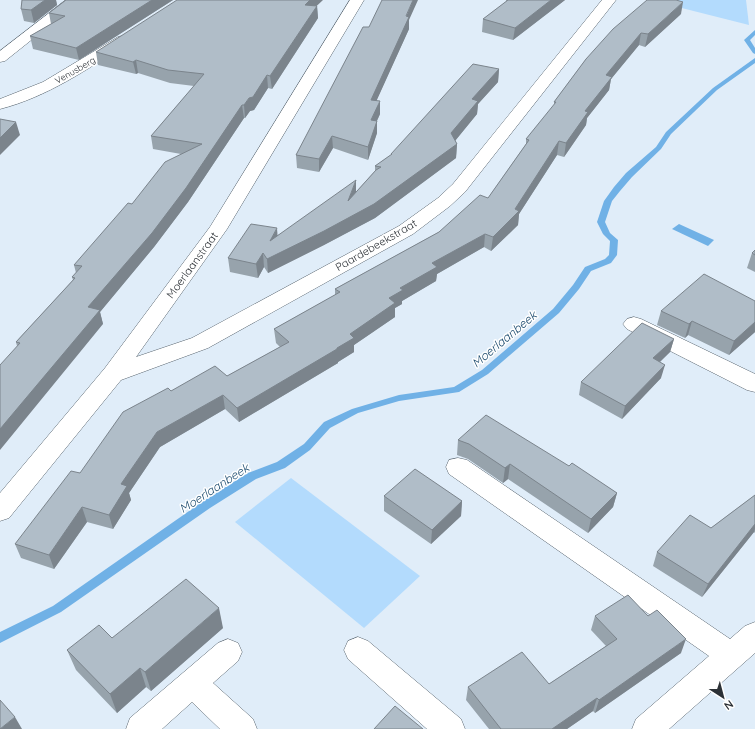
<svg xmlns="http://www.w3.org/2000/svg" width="755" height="729" viewBox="0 0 755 729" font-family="Quicksand,sans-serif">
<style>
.green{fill:#b3dbfd}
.water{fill:#70b1e6}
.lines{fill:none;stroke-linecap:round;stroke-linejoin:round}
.stream{fill:#70b1e6;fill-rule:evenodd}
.minor-casing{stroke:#58646e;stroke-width:1}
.minor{fill:#fff;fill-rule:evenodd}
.wall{fill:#97a3ac}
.shaded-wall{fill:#7b848c}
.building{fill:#b0bdc8;stroke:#7b848c}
.labels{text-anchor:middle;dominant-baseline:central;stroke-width:3;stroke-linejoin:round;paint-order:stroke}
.far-street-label{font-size:9px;fill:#2c3136;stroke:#fff}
.street-label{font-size:11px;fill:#2c3136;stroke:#fff}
.water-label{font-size:12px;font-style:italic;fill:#18486c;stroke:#fff}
</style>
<rect width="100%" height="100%" fill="#e0edf9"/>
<g class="green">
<polygon points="650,0 746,0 749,25"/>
<polygon points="291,478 420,576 364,628 235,522"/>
</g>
<polygon class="water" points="679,224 714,240 708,246 672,229"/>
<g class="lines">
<g class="stream">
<polygon points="755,30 755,35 750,40 755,48 755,54 753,53 744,40"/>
<polygon points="755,58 755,63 717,90 671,134 661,149 632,177 620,191 612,201 605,222 610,233 618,240 617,255 611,263 591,271 579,289 559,313 488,374 459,392 399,401 358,413 330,428 310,450 285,468 256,479 210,508 61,612 0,643 0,632 53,606 202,502 248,473 277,462 304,444 324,422 352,409 399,395 454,387 482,370 553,309 573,285 585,267 605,259 609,255 610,241 603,234 597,222 604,201 614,187 626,173 656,147 666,132 713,88"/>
</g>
<defs>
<g id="minor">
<polygon points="66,0 77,0 79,2 5,61 0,62 0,51"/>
<polygon points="350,0 364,0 227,229 136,357 192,338 399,226 438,198 453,184 602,0 616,0 465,192 450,206 413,234 208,348 121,380 9,518 0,521 0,493 105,368 210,227"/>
<path d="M123,36l5,1 2,3 -2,3c-40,26 -81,54 -128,66v-10l43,-17 75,-45z"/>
<polygon points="634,317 641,319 755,374 755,392 747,390 627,329 623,324 627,319"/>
<polygon points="458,458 467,460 730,639 745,626 755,622 755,653 669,729 632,729 636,719 709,656 449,474 446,467 449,460"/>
<polygon points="358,637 368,641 461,719 465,729 427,729 348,659 344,650 348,641"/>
<polygon points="228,639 238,643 242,652 238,661 213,683 253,719 257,729 220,729 192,702 162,729 126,729 130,718 218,643"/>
</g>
</defs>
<use href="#minor" class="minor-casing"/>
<use href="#minor" class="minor"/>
</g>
<g class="wall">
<polygon points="22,0 56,0 57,5 34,23 24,21 21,9"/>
<polygon points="66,0 173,0 79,60 33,49 30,36 51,24 49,13"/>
<polygon points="506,0 565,0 513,40 482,32 483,19 506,2"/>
<polygon points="317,6 318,18 272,89 268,88 254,110 250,111 245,118 244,118 188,202 154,247 100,312 103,324 17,346 16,342 73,280 72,277 76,273 74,265 132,204 181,154 153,149 151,136 194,86 170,83 138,73 136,74 98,65 96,52"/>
<polygon points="681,14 645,47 639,45 611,79 609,90 587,118 586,125 564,157 557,155 519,214 518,225 491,251 484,247 437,274 436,281 402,301 402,304 395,308 395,317 354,345 354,352 338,362 338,363 239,422 225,409 160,447 129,493 131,500 113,529 87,522 54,569 21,558 15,544 80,473 171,391 227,376 280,347 276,343 274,329 335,295 335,289 439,232 488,198 526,144 526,139 554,106 554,102 586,59"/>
<polygon points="409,20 409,29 376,101 380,114 377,121 377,133 368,160 333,148 319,172 297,168 296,155 369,27"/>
<polygon points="499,69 498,82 478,104 477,114 455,141 457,144 456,158 375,218 324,245 268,273 264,267 258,278 230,272 228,258 278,235 356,192 375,171 375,166 391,155 391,154"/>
<polygon points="755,250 755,272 747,268 752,253"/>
<polygon points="755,301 755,332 729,355 688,335 685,338 657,325 661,311"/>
<polygon points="674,339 670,352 660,362 661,378 622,419 579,395 581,382"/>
<polygon points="458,440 569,466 617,493 613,507 588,533 508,479 503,483 468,459 457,455"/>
<polygon points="755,495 755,533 754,532 702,597 653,566 657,552 711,528"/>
<polygon points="384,496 462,501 461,516 431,544 384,511"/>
<polygon points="595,616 681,653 595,713 593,711 567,729 489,729 466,700 468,687 549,684 606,646 591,630"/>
<polygon points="223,628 151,691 146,687 117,713 76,670 67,650 112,638"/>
</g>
<g class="shaded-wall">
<polygon points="45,0 56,0 57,5 34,23 31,10"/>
<polygon points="152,0 173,0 79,60 76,48"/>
<polygon points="310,0 323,0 305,17 305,5"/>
<polygon points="413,0 418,0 409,20 409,29 371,113 371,100"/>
<polygon points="551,0 565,0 513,40 515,28"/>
<polygon points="683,2 681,14 645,47 648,34"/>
<polygon points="317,6 318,18 272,89 270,76"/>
<polygon points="641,33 639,45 611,79 609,90 587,118 586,125 564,157 566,143 606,75"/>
<polygon points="136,60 138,73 136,74 133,62"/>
<polygon points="499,69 498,82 478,104 477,114 450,147 451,133 472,99"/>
<polygon points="267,75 268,88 254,110 250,111 245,118 244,105"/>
<polygon points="380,101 380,114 371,133 371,120"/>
<polygon points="242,105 244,118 188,202 154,247 100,312 103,324 0,450 0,429 88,307"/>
<polygon points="377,121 377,133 368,160 368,147"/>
<polygon points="16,122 20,135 0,155 0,138"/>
<polygon points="332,136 333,148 319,172 319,159"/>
<polygon points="559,141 557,155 519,214 518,225 491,251 493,237 515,209"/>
<polygon points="457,144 456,158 375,218 324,245 268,273 267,259"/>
<polygon points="356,180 356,194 348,201"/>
<polygon points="277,228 278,242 270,241"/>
<polygon points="485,234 484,247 437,274 436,281 402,301 402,304 395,308 395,317 354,345 354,352 338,362 338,363 239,422 237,408 337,348 350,334 400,288 432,263"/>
<polygon points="263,253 264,267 258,278 256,264"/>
<polygon points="692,321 688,335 685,338 689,324"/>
<polygon points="755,322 755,332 729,355 734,341"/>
<polygon points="674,339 670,352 649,372 653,358"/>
<polygon points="665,365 661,378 622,419 625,406"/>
<polygon points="223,395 225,409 160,447 129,493 131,500 113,529 109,515 121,484 157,432"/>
<polygon points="510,464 508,479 503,483 505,468"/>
<polygon points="617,493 613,507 588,533 591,519"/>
<polygon points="462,501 461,516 431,544 432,530"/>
<polygon points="82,507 87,522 54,569 49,555"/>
<polygon points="755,524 755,529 754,532 702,597 708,584"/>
<polygon points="219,608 223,628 151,691 145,672"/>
<polygon points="686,639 681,653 595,713 599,700"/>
<polygon points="140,668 146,687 117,713 110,694"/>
<polygon points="597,698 593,711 567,729 552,729"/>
<polygon points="15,717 22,729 0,729"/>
</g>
<g class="building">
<polygon points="22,0 45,0 31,10 21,9"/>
<polygon points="66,0 152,0 76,48 30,36 65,16 49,13"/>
<polygon points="177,0 310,0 305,5 317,6 270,76 267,75 253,97 249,98 244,105 242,105 186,188 152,233 88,307 100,310 0,429 0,365 20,343 16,342 75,278 72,277 82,266 74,265 128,203 132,204 165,162 202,144 151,136 204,74 168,70 136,60 133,62 96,52"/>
<polygon points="382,0 413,0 406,16 409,17 371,100 380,101 371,120 377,121 368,147 332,136 319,159 296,155 363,27 369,27"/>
<polygon points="508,0 551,0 515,28 483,19"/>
<polygon points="647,0 676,0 683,2 648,34 641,33 606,75 612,77 585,111 588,112 566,143 559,141 515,209 519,211 493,237 485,234 432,263 437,267 400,288 403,290 389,298 395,303 350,334 354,338 337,348 337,349 237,408 223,395 157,432 121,484 127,486 109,515 82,507 49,555 15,544 71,471 80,473 123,412 168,388 171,391 215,366 227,376 289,342 274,329 340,292 335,289 439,232 480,195 488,198 529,140 526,139 556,102 554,102 586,59 613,29"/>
<polygon points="473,64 499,69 472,99 478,101 451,133 457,144 374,204 324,231 267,259 263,253 256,264 228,258 251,224 277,228 270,241 356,180 348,201 376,170 381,167 375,166 392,154 391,154"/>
<polygon points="0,119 16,122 0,138"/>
<polygon points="755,250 755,255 752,253"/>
<polygon points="704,274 755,301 755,322 734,341 692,321 689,324 661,311"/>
<polygon points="642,323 674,339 653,358 665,365 625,406 581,382"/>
<polygon points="486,415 569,466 572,463 617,493 591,519 510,464 505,468 469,444 458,440"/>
<polygon points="415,469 462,501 432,530 384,496"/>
<polygon points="755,495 755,524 708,584 657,552 690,515 711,528"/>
<polygon points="186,579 219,608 145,672 140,668 110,694 67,650 99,625 112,638"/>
<polygon points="628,595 648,616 657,610 686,639 599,700 597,698 552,729 501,729 468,687 522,652 549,684 617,639 595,616"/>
<polygon points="0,700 15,717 0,729"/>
<polygon points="395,706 423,729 374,729"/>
</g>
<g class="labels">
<g class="far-street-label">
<text transform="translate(75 70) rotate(-30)">Venusberg</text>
</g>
<g class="street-label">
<text transform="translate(376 245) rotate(-30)">Paardebeekstraat</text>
<text transform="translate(192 265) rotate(-54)">Moerlaanstraat</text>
</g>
<g class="water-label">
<text transform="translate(504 339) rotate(-40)">Moerlaanbeek</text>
<text transform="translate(214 488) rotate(-33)">Moerlaanbeek</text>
</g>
</g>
<g transform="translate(723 697) rotate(144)" stroke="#ffffff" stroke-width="3" paint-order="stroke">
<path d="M0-3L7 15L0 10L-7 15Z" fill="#2c3136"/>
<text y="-6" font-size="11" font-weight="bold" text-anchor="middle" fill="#2c3136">N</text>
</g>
</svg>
